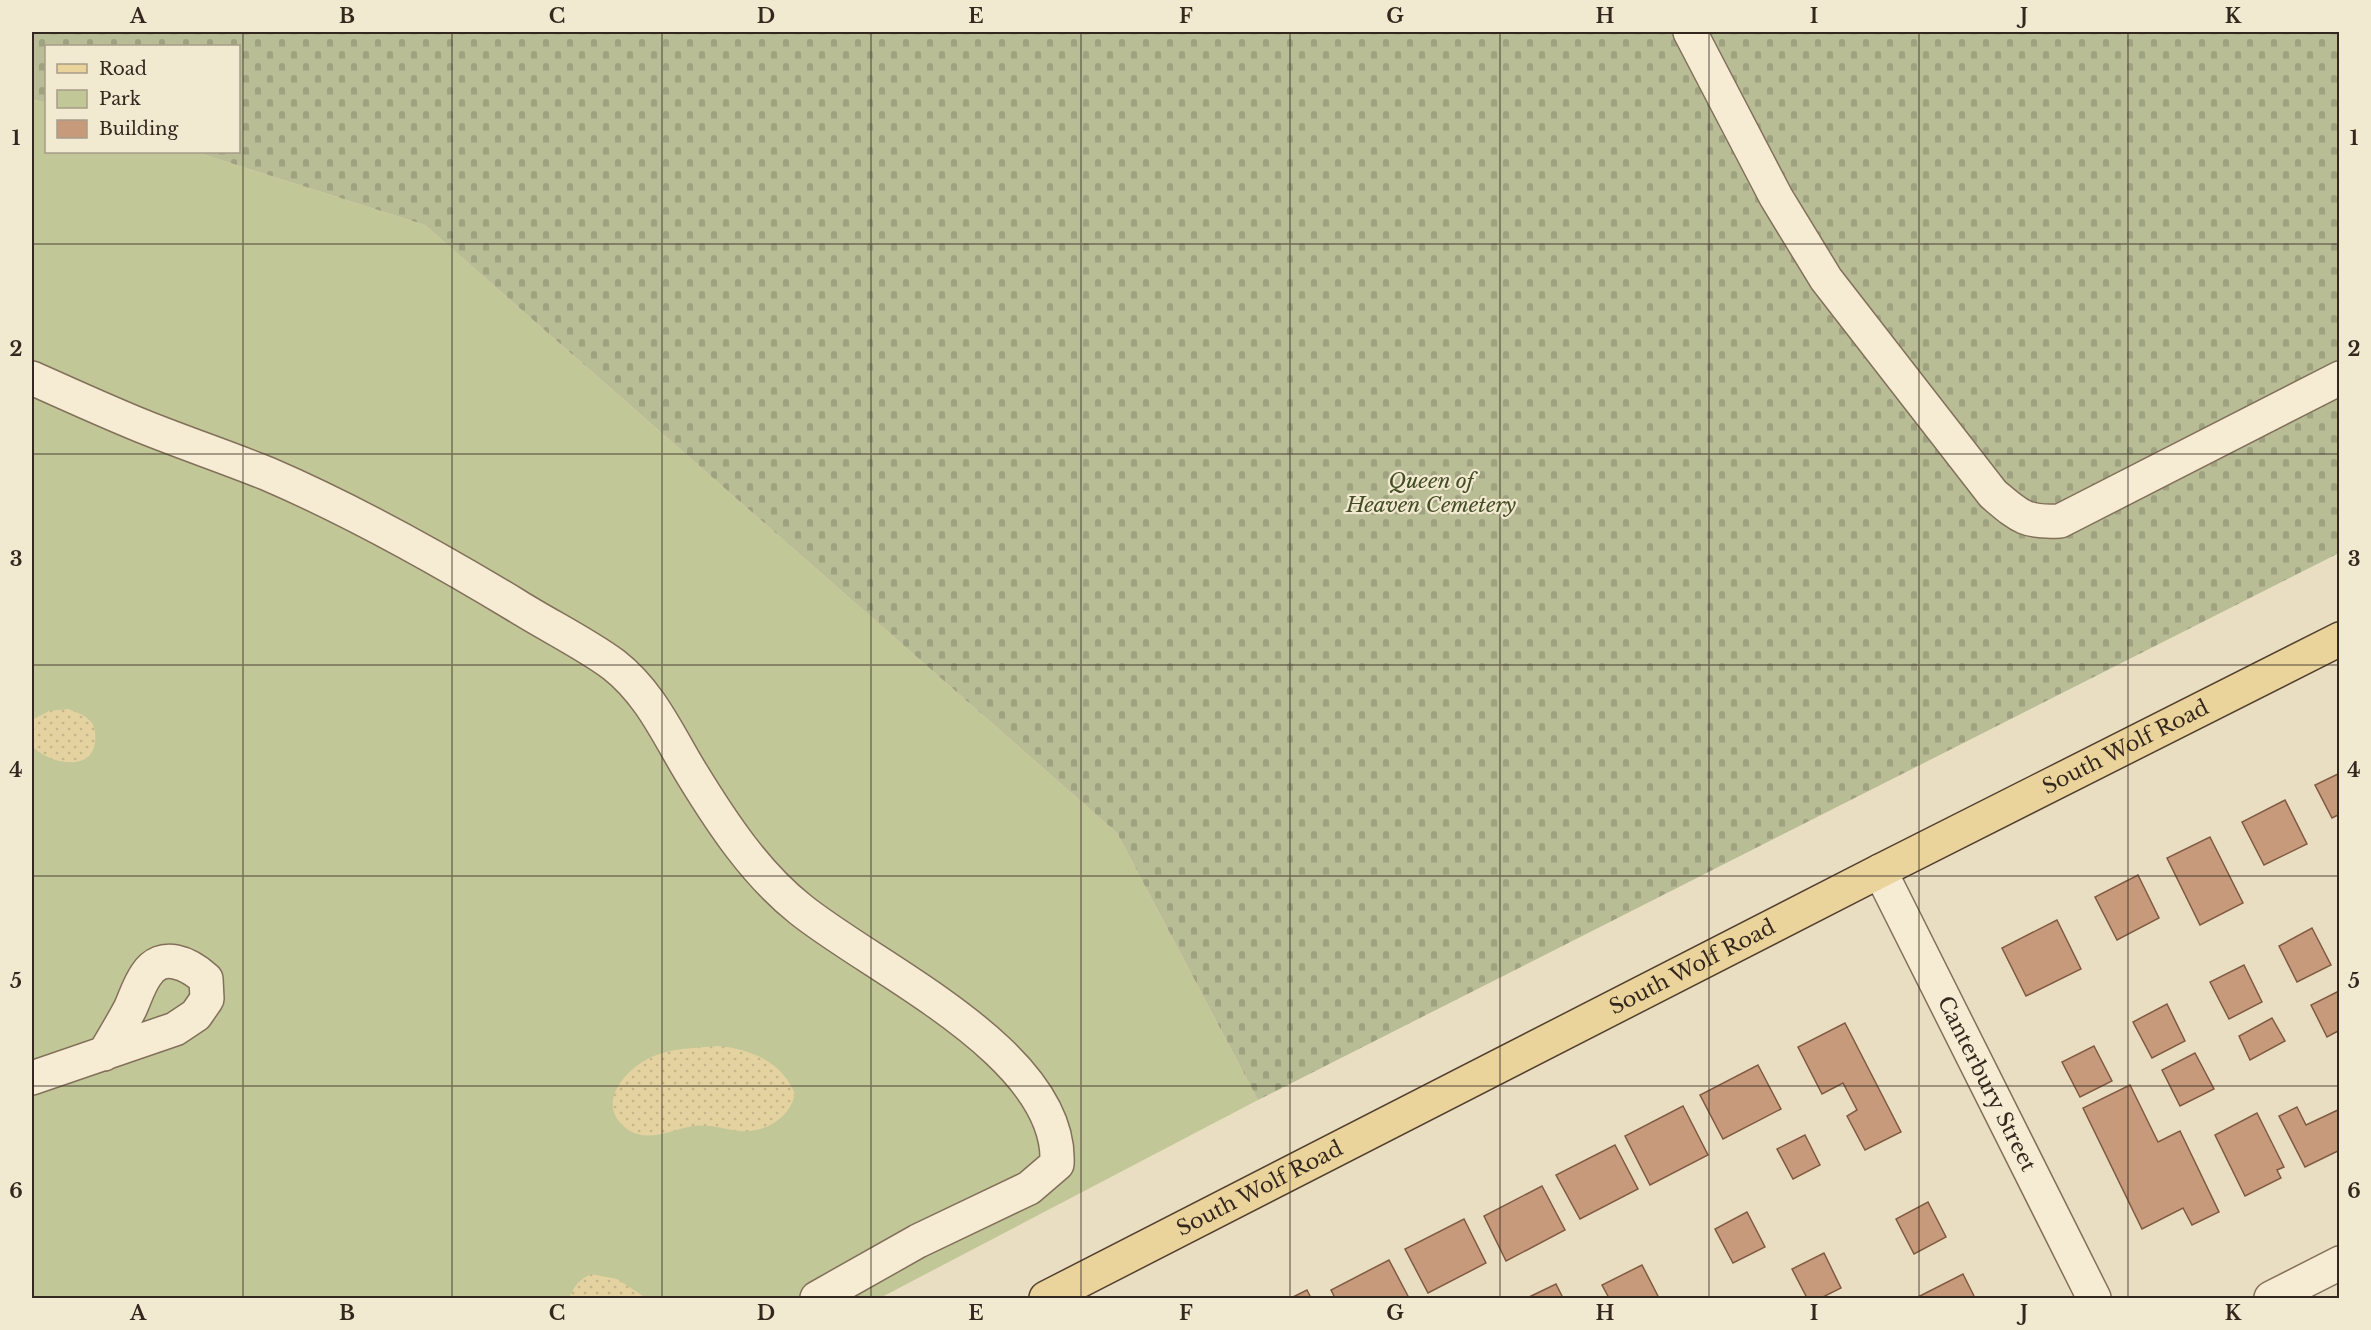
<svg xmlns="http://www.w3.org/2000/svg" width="2371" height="1330" viewBox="0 0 2371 1330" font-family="'Libre Baskerville',serif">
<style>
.green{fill:#c2c797}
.sand{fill:url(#sand-dots)}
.cemetery{fill:url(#cemetery-stones)}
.building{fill:#c69a7b;stroke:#805b42;stroke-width:1.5}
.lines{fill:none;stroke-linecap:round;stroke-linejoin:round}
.minor-casing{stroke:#83705b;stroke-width:36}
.major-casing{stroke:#513f2f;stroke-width:36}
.minor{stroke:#f6ecd4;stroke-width:33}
.major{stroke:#ebd39c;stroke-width:33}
.grid{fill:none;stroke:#34281e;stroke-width:1.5;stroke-opacity:0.55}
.labels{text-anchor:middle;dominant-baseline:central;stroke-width:4.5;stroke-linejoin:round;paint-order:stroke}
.park-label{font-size:21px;font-style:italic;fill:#444e26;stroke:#f2e9d1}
.street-label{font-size:21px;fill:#34281e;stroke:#f2e9d1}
.neatline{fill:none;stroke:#34281e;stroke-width:2}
.grid-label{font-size:20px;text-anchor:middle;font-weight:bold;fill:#34281e}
</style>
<defs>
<pattern id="sand-dots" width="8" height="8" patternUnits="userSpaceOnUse" patternTransform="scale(1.5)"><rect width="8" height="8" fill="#e4d3a1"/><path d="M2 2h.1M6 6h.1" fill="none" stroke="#c4b58a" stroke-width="1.8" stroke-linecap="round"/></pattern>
<pattern id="cemetery-stones" width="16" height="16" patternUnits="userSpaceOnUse" patternTransform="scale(1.5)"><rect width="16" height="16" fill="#b8bd96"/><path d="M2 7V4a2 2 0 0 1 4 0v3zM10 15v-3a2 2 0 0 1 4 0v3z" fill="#9fa281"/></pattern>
</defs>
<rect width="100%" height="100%" fill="#eadec2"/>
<polygon class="green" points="32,99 46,103 46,152 196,152 425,225 1117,833 1258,1100 880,1298 32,1298"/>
<g class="sand">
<path d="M68,709c7,3 16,5 21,11 4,3 5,7 6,12 5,42 -44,34 -63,14v-26l17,-9z"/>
<path d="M718,1046c32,3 64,15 77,48 -6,25 -30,39 -56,37 -15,-2 -29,-7 -45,-5 -22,3 -45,18 -67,3 -34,-25 0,-62 27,-73 20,-8 43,-8 64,-10z"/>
<path d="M591,1274l26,5 29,19h-77c5,-12 10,-18 22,-24z"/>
</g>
<polygon class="cemetery" points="32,32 2339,32 2339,553 1258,1100 1117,833 425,225 196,152 238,152 238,46 46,46 46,103 32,99"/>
<g class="building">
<polygon points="2340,773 2340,814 2332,818 2315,785"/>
<polygon points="2285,800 2307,844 2264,865 2242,822"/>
<polygon points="2210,837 2243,903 2200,925 2167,858"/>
<polygon points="2138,875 2159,918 2117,940 2095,897"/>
<polygon points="2057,920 2081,969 2026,996 2002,948"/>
<polygon points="2312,928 2331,965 2297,982 2279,946"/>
<polygon points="2244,965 2262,1002 2229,1019 2210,982"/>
<polygon points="2339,991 2340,1030 2327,1037 2311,1005"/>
<polygon points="2167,1004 2185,1041 2152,1058 2133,1022"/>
<polygon points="2272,1018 2285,1041 2250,1060 2239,1036"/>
<polygon points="1845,1023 1901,1132 1865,1150 1847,1116 1857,1110 1843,1083 1822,1094 1798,1047"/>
<polygon points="2094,1046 2112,1081 2080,1097 2062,1062"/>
<polygon points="2195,1053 2214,1089 2180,1106 2162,1070"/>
<polygon points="1758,1065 1781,1109 1723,1139 1700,1095"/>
<polygon points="2130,1085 2158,1142 2180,1131 2219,1212 2192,1225 2183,1208 2142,1229 2083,1108"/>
<polygon points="1683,1106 1708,1155 1650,1185 1625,1136"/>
<polygon points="2297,1107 2306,1125 2340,1109 2340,1150 2305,1167 2279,1116"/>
<polygon points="2257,1113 2284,1167 2277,1170 2281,1178 2245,1196 2215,1135"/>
<polygon points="1805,1135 1820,1165 1793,1179 1777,1149"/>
<polygon points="1615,1145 1638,1189 1580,1219 1556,1175"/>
<polygon points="1542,1186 1565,1230 1506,1261 1484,1216"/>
<polygon points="1928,1202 1946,1237 1914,1254 1896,1219"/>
<polygon points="1747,1212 1765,1247 1733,1263 1715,1229"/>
<polygon points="1464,1219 1486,1263 1428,1293 1405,1249"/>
<polygon points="1824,1253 1841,1288 1821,1298 1807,1298 1792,1269"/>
<polygon points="1389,1260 1409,1298 1335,1298 1331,1290"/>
<polygon points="1642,1265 1659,1298 1609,1298 1602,1285"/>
<polygon points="1963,1274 1975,1298 1916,1298"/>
<polygon points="1556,1284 1563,1298 1527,1298"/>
<polygon points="1307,1290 1311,1298 1291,1298"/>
</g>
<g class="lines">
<defs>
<g id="minor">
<path d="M1690,32l86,165 50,82 167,215c26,22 32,29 67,27l280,-143"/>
<path d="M32,378c36,16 73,33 110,48 42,17 84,31 126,48 86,37 168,83 249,132 30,19 69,38 97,59 37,29 54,70 78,109 30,49 63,99 108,135 74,60 263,145 257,255l-28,24 -111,53 -101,57"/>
<path id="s1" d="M1880,871l214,427"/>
<path d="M32,1078l143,-49 21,-14 11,-16 -1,-20c-17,-15 -44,-29 -60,-4 -7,10 -11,23 -16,34 -8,15 -17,30 -26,45"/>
<polyline points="2271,1298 2340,1263"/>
</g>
<g id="major">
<path id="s2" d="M1046,1298l834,-427 460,-232"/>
</g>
</defs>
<use href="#minor" class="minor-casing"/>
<use href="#major" class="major-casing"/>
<use href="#minor" class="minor"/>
<use href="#major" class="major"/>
</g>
<path class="grid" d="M243,32v1266M452,32v1266M662,32v1266M871,32v1266M1081,32v1266M1290,32v1266M1500,32v1266M1709,32v1266M1919,32v1266M2128,32v1266M32,244h2308M32,454h2308M32,665h2308M32,876h2308M32,1086h2308"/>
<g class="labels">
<g class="park-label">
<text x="1431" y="481">Queen of<tspan x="1431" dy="24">Heaven Cemetery</tspan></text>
</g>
<g class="street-label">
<text stroke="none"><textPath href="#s2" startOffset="1212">South Wolf Road</textPath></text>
<text stroke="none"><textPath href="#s2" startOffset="726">South Wolf Road</textPath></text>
<text stroke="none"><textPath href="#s1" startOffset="238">Canterbury Street</textPath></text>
<text stroke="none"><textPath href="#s2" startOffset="240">South Wolf Road</textPath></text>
</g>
</g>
<rect width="2371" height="1330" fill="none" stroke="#f2e9d1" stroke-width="66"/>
<rect x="45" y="45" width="195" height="108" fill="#f2e9d1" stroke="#a69c89" stroke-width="1.5"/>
<rect x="57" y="64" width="30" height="9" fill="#ebd39c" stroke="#a69c89" stroke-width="1.5"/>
<text x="99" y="75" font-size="18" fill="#34281e">Road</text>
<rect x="57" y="90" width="30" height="18" fill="#c2c797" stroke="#a69c89" stroke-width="1.5"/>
<text x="99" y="105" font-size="18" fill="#34281e">Park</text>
<rect x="57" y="120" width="30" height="18" fill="#c69a7b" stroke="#a69c89" stroke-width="1.5"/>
<text x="99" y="135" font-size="18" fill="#34281e">Building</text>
<rect x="33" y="33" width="2305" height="1264" class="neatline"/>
<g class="grid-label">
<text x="138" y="23">A</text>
<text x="347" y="23">B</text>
<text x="557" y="23">C</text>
<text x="766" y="23">D</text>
<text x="976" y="23">E</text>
<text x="1186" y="23">F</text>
<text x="1395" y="23">G</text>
<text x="1605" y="23">H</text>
<text x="1814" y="23">I</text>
<text x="2024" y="23">J</text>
<text x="2233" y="23">K</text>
<text x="16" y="145">1</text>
<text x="2354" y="145">1</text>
<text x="16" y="356">2</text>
<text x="2354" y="356">2</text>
<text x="16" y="566">3</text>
<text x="2354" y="566">3</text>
<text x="16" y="777">4</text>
<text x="2354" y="777">4</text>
<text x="16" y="988">5</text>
<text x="2354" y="988">5</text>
<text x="16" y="1198">6</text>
<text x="2354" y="1198">6</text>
<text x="138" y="1320">A</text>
<text x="347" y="1320">B</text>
<text x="557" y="1320">C</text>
<text x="766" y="1320">D</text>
<text x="976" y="1320">E</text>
<text x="1186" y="1320">F</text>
<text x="1395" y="1320">G</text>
<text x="1605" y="1320">H</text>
<text x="1814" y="1320">I</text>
<text x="2024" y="1320">J</text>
<text x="2233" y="1320">K</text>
</g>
</svg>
